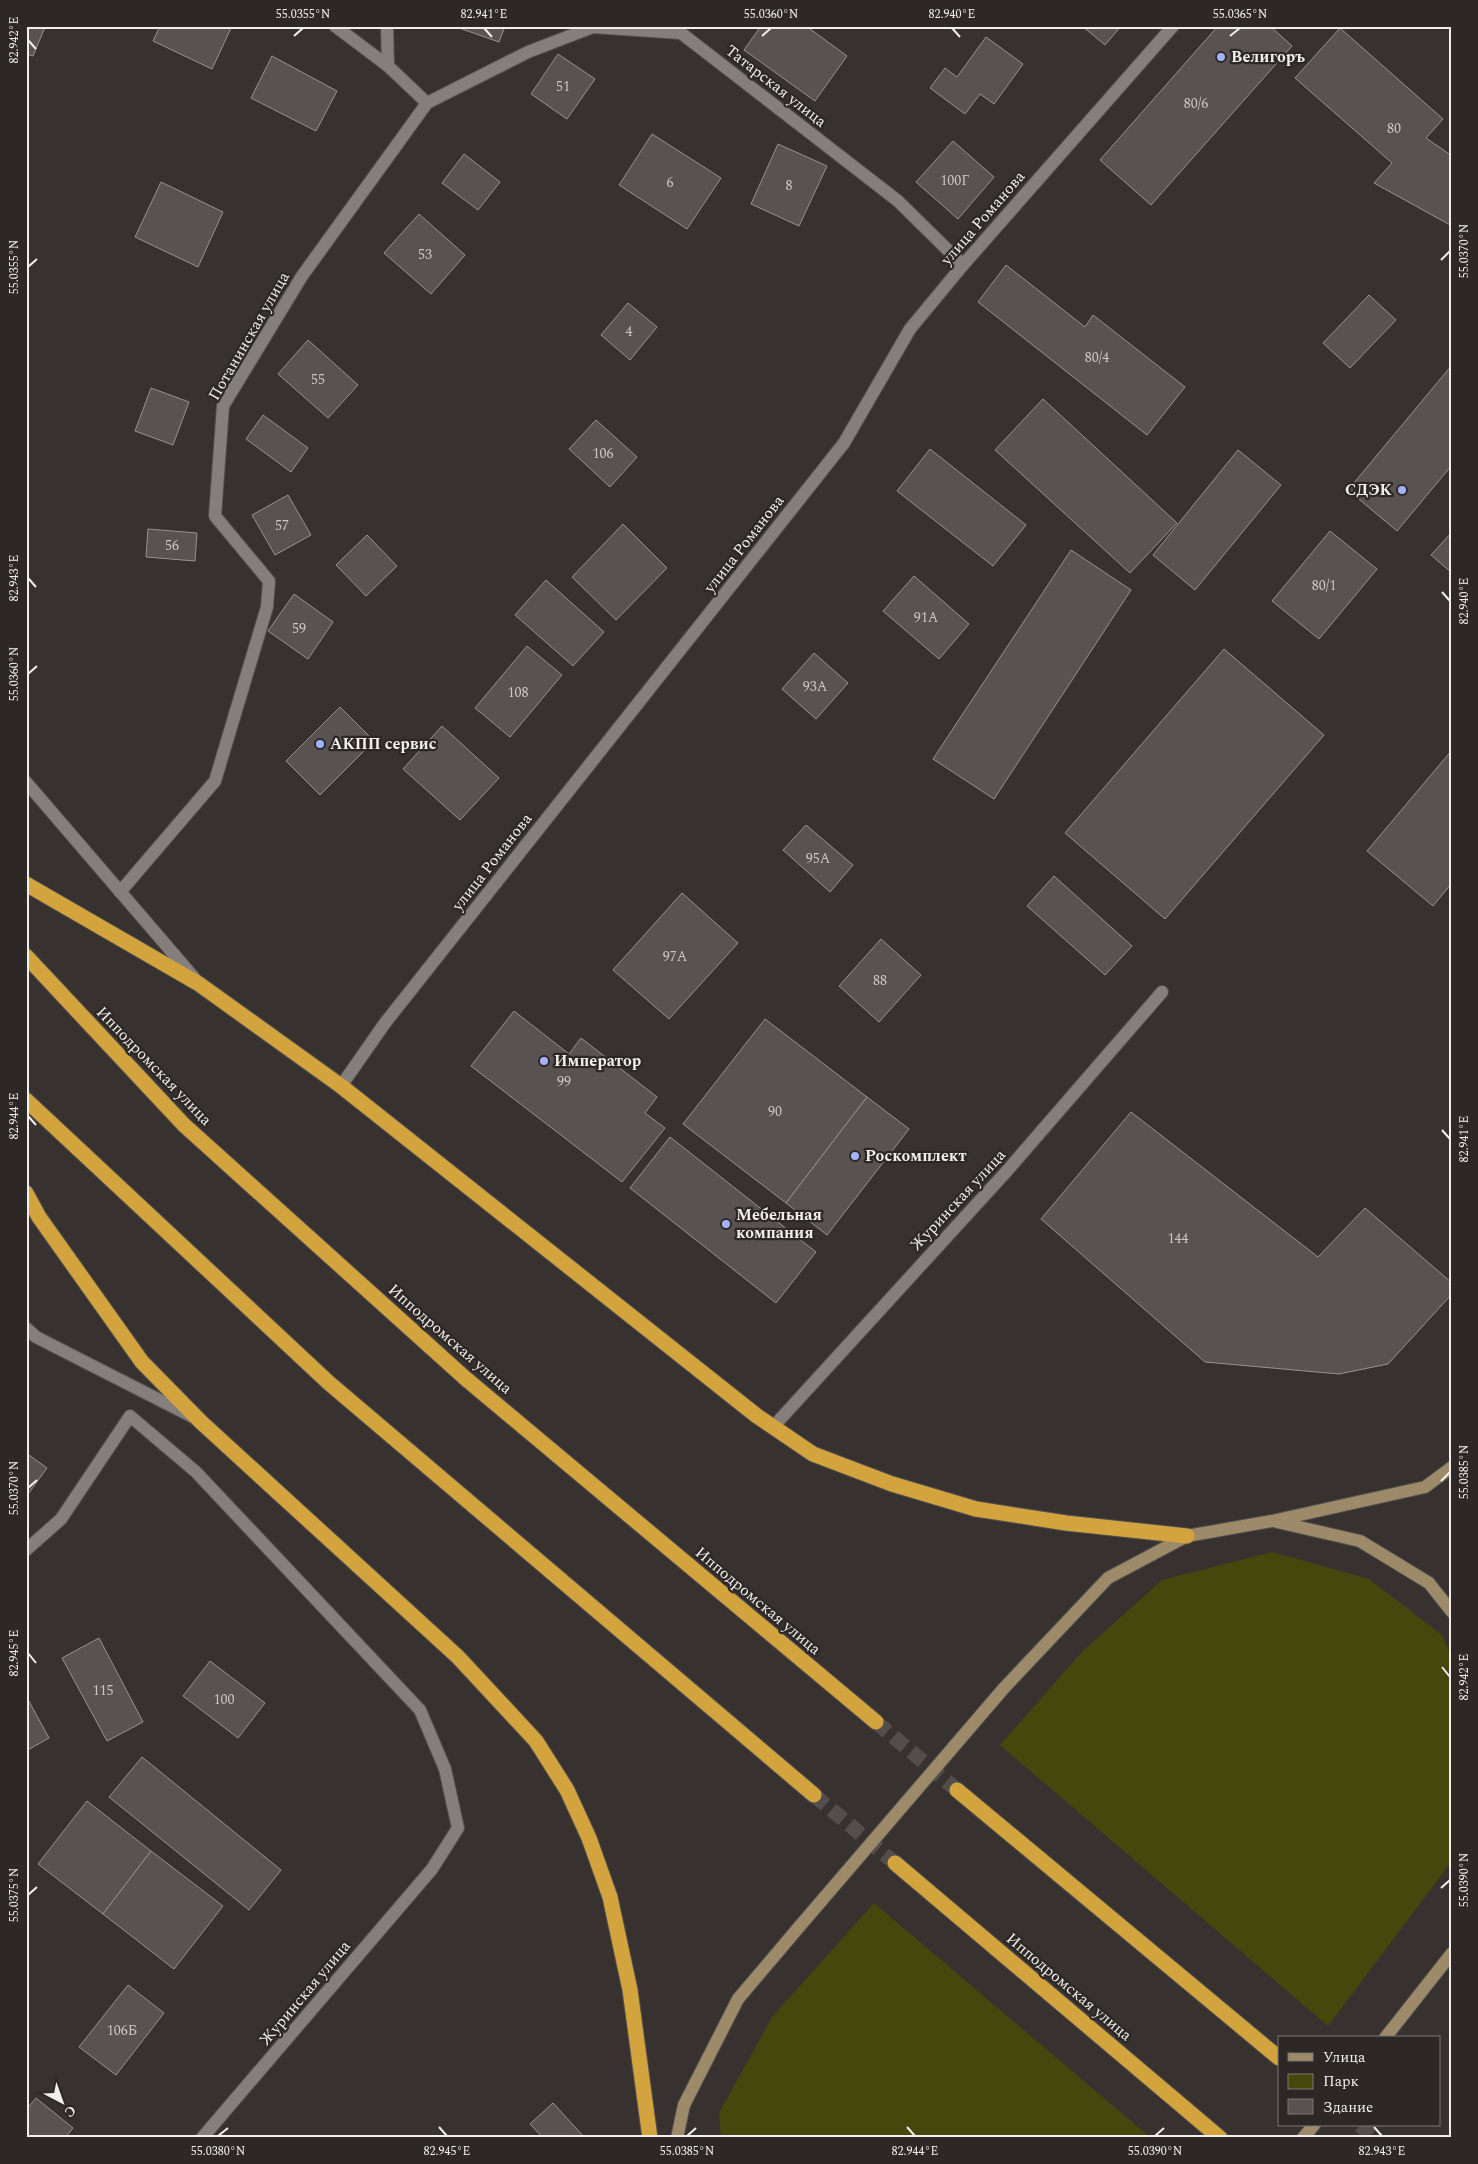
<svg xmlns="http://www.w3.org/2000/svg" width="1478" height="2164" viewBox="0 0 1478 2164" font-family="Spectral,serif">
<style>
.green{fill:#45470d}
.building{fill:#585251;stroke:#989190}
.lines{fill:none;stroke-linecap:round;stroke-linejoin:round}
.highway-tunnel{stroke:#534e4b;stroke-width:15;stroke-dasharray:15 8;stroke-linecap:butt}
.lane-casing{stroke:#55514e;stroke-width:14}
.street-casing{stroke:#55514e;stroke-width:14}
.secondary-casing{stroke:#55514e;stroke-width:14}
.highway-casing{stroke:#55514e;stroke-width:17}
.lane{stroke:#847f7c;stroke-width:12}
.street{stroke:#847f7c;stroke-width:12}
.secondary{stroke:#9c8a69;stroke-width:12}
.highway{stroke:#d3a43d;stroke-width:15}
.secondary-bridge-casing{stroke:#55514e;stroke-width:14;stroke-linecap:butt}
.secondary-bridge{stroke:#9c8a69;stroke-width:12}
.ticks{fill:none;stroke:#f1eeec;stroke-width:2}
.poi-dot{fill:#a3b2fd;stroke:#2d2825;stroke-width:2}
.labels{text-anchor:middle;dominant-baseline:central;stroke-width:4.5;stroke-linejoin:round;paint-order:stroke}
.number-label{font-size:14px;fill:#cbc7c5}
.poi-label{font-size:16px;font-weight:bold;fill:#f1eeec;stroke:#2d2825;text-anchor:start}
.street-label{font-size:16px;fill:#f1eeec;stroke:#2d2825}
.neatline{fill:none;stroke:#f1eeec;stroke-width:2}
.ticks-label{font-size:12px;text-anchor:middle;fill:#f1eeec}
</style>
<rect width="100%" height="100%" fill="#37322f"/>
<g class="green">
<polygon points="1272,1552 1369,1579 1442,1635 1452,1657 1452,1861 1328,2026 1000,1745 1082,1652 1162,1580"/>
<polygon points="874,1903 1151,2138 721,2138 719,2113 772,2017"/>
</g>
<g class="building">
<polygon points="26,26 45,27 33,56 26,54"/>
<polygon points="160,26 232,26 212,69 153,41"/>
<polygon points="463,26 505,26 499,42 462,29"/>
<polygon points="761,26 806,26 847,56 815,101 744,50"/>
<polygon points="1082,26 1121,26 1105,45"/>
<polygon points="1218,26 1270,26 1292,46 1151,205 1100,160"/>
<polygon points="1340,28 1443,119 1426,138 1452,156 1452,226 1374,183 1392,163 1295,78"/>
<polygon points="986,37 1023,64 994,104 980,94 965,114 930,88 945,68 957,77"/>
<polygon points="558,54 595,79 567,119 531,94"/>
<polygon points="272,56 337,91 316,131 251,98"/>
<polygon points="652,134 721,178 687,229 619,185"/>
<polygon points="953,141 994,177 958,219 916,182"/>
<polygon points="778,144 827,166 799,226 751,204"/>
<polygon points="464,154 500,182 478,210 442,183"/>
<polygon points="161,182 223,212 198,267 135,237"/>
<polygon points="419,214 465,255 431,294 384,253"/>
<polygon points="1006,265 1085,327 1093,315 1185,387 1147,435 978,302"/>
<polygon points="1369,295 1396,320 1350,368 1323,343"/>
<polygon points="628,303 657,327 630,360 601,335"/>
<polygon points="308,340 358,385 328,418 278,374"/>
<polygon points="1452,365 1452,465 1397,531 1348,490"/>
<polygon points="151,388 189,402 173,445 135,431"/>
<polygon points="1043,399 1177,523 1130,573 995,450"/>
<polygon points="263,415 308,448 291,472 246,439"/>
<polygon points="596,420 637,457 610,487 569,449"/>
<polygon points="930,449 1026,525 993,566 897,491"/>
<polygon points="1238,450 1281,485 1195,590 1153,555"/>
<polygon points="288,495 311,535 275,555 252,515"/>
<polygon points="623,524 667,568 616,620 572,577"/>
<polygon points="148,529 197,533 195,561 146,557"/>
<polygon points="1330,531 1377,569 1319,639 1272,601"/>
<polygon points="1452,532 1452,573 1431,555"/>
<polygon points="367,535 397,566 366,596 336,565"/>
<polygon points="1071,550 1131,590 994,799 933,759"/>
<polygon points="914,576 969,624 939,659 883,611"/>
<polygon points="546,580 604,632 573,666 515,615"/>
<polygon points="294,594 333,622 308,659 268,631"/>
<polygon points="527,646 562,675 510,737 475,708"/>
<polygon points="1224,649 1324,735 1165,919 1065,833"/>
<polygon points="814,653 848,683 816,719 782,689"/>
<polygon points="340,707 374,741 320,795 286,761"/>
<polygon points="442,726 499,778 460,820 403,769"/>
<polygon points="1452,750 1452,883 1433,906 1367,851"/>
<polygon points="806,825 853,865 830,892 783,850"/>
<polygon points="1054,876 1132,946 1105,975 1027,906"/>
<polygon points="682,893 738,943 669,1019 613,970"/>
<polygon points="881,939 921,975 879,1022 839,986"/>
<polygon points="514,1011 569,1054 581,1038 657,1097 645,1113 665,1128 622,1182 471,1066"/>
<polygon points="765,1019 867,1097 786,1203 683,1124"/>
<polygon points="867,1097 909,1129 827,1235 786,1203"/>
<polygon points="1131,1112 1318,1257 1365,1208 1452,1283 1452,1294 1388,1364 1339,1374 1205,1362 1041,1219"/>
<polygon points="670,1137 816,1252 776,1303 630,1188"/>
<polygon points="26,1453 47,1468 26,1497"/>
<polygon points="99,1638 143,1722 107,1741 62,1658"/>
<polygon points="210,1661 265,1703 238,1738 183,1696"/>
<polygon points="26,1696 49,1738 26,1751"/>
<polygon points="142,1757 281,1870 249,1910 109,1797"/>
<polygon points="87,1801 151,1851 103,1914 38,1864"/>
<polygon points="151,1851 223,1906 174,1969 103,1914"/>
<polygon points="128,1985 164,2013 116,2075 79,2047"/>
<polygon points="36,2098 73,2128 65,2138 26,2138 26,2110"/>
<polygon points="553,2103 585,2138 543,2138 530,2124"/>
</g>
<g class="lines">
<g class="highway-tunnel">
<polyline points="876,1722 957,1790"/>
<polyline points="814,1795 895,1863"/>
<polyline points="1360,2125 1375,2138"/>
</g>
<defs>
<g id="lane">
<polyline points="387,26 388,66"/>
<polyline points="26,782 196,980"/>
<polyline points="26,1328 36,1337 193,1417"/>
</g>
<g id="street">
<polyline points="335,26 388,66 427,103"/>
<polyline points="120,892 215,781 267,607 269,581 215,516 223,406 302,276 427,103 528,52 593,27 681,33 898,201 963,265"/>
<polyline points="341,1086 385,1023 844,443 910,329 963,265 1173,26"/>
<polyline points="773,1427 1006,1172 1162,992"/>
<polyline points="26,1550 61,1519 130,1416 196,1472 420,1710 445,1769 458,1828 432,1869 202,2138"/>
</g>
<g id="secondary">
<polyline points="1277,1522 1360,1541 1429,1583 1452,1612"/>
<polyline points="1004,1688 1108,1578 1187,1536 1272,1521 1425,1487 1452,1467"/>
<polyline points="1385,2038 1452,1953"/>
<polyline points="677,2138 684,2105 738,1999 799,1927"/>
<polyline points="1303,2138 1314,2125"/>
</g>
<g id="highway">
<polyline points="26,884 199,984 341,1086 757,1416 813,1454 892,1484 976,1509 1066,1523 1187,1536"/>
<polyline points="26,956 184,1125 465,1378 876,1722"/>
<polyline points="26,1100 329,1383 814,1795"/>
<polyline points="26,1193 39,1217 142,1362 201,1422 458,1657 536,1741 567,1790 589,1838 610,1897 630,1990 650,2138"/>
<polyline points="957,1790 1279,2058"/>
<polyline points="895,1863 1220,2138"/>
</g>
</defs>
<use href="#lane" class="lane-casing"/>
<use href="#street" class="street-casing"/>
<use href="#secondary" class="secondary-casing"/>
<use href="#highway" class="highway-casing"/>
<use href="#lane" class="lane"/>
<use href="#street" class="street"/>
<use href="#secondary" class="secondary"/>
<use href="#highway" class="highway"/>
<defs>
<polyline id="secondary-bridge" points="799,1927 1004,1688"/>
</defs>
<use href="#secondary-bridge" class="secondary-bridge-casing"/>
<use href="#secondary-bridge" class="secondary-bridge"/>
</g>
<path class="ticks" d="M484,28l8,9M952,28l8,9M294,36l9,-8M762,36l9,-8M1230,36l10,-8M28,40l8,9M1441,260l9,-9M28,267l9,-8M28,578l8,9M1442,592l8,9M28,674l9,-8M28,1116l8,9M1442,1130l8,9M1441,1481l9,-9M28,1488l9,-8M28,1653l8,10M1442,1667l8,10M1441,1888l9,-8M28,1895l9,-8M439,2127l8,9M907,2127l8,9M1374,2127l8,9M218,2136l10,-8M687,2136l9,-8M1155,2136l9,-8"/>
<g class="poi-dot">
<circle cx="1221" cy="57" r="5"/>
<circle cx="1402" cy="490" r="5"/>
<circle cx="320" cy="744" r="5"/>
<circle cx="544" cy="1061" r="5"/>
<circle cx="855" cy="1156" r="5"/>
<circle cx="726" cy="1224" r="5"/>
</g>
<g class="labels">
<g class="number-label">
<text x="563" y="86">51</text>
<text x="1196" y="103">80/6</text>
<text x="1394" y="128">80</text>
<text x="955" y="180">100Г</text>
<text x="670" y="182">6</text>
<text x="789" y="185">8</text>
<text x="425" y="254">53</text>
<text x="629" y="331">4</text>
<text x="1097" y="357">80/4</text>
<text x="318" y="379">55</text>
<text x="603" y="453">106</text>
<text x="282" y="525">57</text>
<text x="172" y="545">56</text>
<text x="1324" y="585">80/1</text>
<text x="926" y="617">91А</text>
<text x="299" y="628">59</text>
<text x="815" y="686">93А</text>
<text x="518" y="692">108</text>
<text x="818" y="858">95А</text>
<text x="675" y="956">97А</text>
<text x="880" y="980">88</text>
<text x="564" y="1081">99</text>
<text x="775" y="1111">90</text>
<text x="1178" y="1238">144</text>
<text x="103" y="1690">115</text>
<text x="224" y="1699">100</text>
<text x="122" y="2030">106Б</text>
</g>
<g class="poi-label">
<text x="1231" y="57">Велигоръ</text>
<text x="1392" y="490" text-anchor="end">СДЭК</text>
<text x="330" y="744">АКПП сервис</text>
<text x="554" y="1061">Император</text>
<text x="865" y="1156">Роскомплект</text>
<text x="736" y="1215">Мебельная<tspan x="736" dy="18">компания</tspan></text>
</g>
<g class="street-label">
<text transform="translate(776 86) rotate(38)">Татарская улица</text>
<text transform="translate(983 218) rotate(-49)">улица Романова</text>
<text transform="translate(249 336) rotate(-60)">Потанинская улица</text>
<text transform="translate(744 544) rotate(-52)">улица Романова</text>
<text transform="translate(492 862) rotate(-52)">улица Романова</text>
<text transform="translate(154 1066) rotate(46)">Ипподромская улица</text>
<text transform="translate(958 1200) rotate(-47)">Журинская улица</text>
<text transform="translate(450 1339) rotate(41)">Ипподромская улица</text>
<text transform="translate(758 1601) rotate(40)">Ипподромская улица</text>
<text transform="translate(1069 1987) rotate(40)">Ипподромская улица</text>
<text transform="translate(305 1993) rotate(-50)">Журинская улица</text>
</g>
</g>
<rect width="1478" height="2164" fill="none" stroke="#2d2825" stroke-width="55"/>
<rect x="1278" y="2036" width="162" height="90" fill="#2d2825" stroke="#7b7775"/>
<rect x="1288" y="2053" width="25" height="8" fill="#9c8a69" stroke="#7b7775"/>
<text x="1323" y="2062" font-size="15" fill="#f1eeec">Улица</text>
<rect x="1288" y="2074" width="25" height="15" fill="#45470d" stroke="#7b7775"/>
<text x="1323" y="2086" font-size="15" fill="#f1eeec">Парк</text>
<rect x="1288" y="2099" width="25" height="15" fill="#585251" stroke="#7b7775"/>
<text x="1323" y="2112" font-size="15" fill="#f1eeec">Здание</text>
<g transform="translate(62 2102) rotate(139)" stroke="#2d2825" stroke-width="4" paint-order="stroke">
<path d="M0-4L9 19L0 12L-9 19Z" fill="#f1eeec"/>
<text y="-8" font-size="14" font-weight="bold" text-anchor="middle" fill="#f1eeec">С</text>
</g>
<rect x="28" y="28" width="1422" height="2108" class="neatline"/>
<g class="ticks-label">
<text x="303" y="18">55.0355°N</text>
<text x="484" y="18">82.941°E</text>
<text x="771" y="18">55.0360°N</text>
<text x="952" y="18">82.940°E</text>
<text x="1240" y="18">55.0365°N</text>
<text transform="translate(14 40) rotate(-90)" y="4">82.942°E</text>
<text transform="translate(1464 251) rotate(-90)" y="4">55.0370°N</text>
<text transform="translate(14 267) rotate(-90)" y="4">55.0355°N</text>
<text transform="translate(14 578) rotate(-90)" y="4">82.943°E</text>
<text transform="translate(1464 601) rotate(-90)" y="4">82.940°E</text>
<text transform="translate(14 674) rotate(-90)" y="4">55.0360°N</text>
<text transform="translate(14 1116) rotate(-90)" y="4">82.944°E</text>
<text transform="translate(1464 1139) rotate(-90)" y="4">82.941°E</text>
<text transform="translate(1464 1472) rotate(-90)" y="4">55.0385°N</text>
<text transform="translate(14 1488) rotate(-90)" y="4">55.0370°N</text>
<text transform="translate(14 1653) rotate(-90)" y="4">82.945°E</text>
<text transform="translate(1464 1677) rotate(-90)" y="4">82.942°E</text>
<text transform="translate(1464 1880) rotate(-90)" y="4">55.0390°N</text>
<text transform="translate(14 1895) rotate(-90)" y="4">55.0375°N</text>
<text x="218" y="2155">55.0380°N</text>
<text x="447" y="2155">82.945°E</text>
<text x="687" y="2155">55.0385°N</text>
<text x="915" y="2155">82.944°E</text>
<text x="1155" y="2155">55.0390°N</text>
<text x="1382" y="2155">82.943°E</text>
</g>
</svg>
